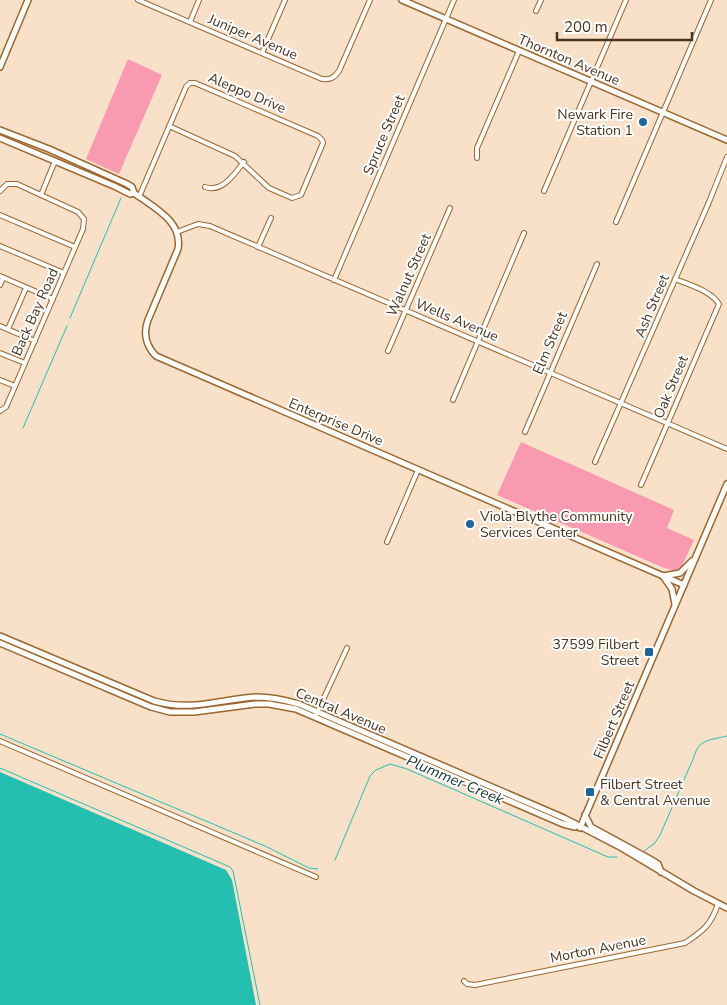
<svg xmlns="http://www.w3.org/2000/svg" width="727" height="1005" viewBox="0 0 727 1005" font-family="'Nunito Sans',sans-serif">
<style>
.park{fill:#f89bb0}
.water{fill:#24bfb1}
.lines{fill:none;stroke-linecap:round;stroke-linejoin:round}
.stream{stroke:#24bfb1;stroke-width:1}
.street-casing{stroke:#9b672e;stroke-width:6}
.secondary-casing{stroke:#9b672e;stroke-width:8}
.street{stroke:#fff;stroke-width:4}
.secondary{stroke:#fff;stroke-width:5}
.poi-dot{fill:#1e6599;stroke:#fff;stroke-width:2}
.labels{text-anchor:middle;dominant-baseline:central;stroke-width:4;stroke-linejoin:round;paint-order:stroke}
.street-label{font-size:14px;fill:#4b331c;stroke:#fff}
.poi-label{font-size:14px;fill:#4b331c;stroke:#fff;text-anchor:end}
.water-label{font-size:15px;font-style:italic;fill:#173431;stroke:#fff}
</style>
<rect width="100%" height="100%" fill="#f8e0c9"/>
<g class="park">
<polygon points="128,59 162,75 119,174 86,159"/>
<polygon points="521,442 674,510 667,528 694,540 682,566 677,571 664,568 497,495"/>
</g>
<polygon class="water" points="0,772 226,870 232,880 256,1005 0,1005"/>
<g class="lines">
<g class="stream">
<polyline points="70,318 121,198"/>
<polyline points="23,428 67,326"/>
<polyline points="0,734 265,846 309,868 318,869"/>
<polyline points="0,768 230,867 233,871 260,1005"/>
<path d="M644,851l11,-8 5,-8 34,-78c4,-18 17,-17 33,-21"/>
<polyline points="335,860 370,776 376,770 390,764 407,769 608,857 617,857"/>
</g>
<defs>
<g id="street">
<path d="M138,0l184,79c8,1 12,-1 17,-8l31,-71"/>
<polyline points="536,11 541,0"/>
<polyline points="190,22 199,0"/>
<polyline points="262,53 285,0"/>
<polyline points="477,158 477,148 519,51"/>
<path d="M205,187c18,6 29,-13 39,-25"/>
<polyline points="0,191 7,184 17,184 78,212 84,219 83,229 6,407 0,411"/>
<polyline points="544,191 626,0"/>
<polyline points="41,195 55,161"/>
<polyline points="139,197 151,169 186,87 190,83 195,83 318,136 322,140 323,143 301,195 292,198 269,188 235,156 169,126"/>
<polyline points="0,215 75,247"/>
<polyline points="616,222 711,0"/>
<polyline points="177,232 198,224 210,226 727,449"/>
<polyline points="0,246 64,273"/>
<polyline points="258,247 271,218"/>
<polyline points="0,276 53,299"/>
<polyline points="334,280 454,0"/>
<polyline points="0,285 3,278"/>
<polyline points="0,326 35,341"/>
<polyline points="8,329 26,288"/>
<polyline points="388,351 450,208"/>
<polyline points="0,353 25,363"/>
<polyline points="0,380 15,386"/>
<polyline points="453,400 524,233"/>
<polyline points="525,432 597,264"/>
<polyline points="595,462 709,202 727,157"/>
<path d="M641,485l78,-181c-8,-13 -29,-19 -44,-25"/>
<polyline points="387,542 418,470"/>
<polyline points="315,717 347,648"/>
<polyline points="0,741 316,877"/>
<path d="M464,981l3,3 8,1 210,-42c18,-12 26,-18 33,-39"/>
</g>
<g id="secondary">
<polyline points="402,0 727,140"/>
<polyline points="0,67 28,0"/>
<path d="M0,130l49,19 78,35 5,3 2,6c19,14 49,28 44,56l-30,71c-5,13 -2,26 8,36l528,229"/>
<polyline points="0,138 114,186 130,194 134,193"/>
<polyline points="663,576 680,573 692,561"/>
<polyline points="663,576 672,589 675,604"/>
<path d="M0,636l154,65c39,11 65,-2 103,-4 14,0 28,3 42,7l265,114 58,30 72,43 33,17"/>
<polyline points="0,643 151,707 170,712 194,712 255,704 269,704 296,709 563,824 575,827"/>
<polyline points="585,815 591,827 648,858 658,864 661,872"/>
<polyline points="580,828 727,484"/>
</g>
</defs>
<use href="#street" class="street-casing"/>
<use href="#secondary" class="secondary-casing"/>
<use href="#street" class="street"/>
<use href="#secondary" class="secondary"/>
</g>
<g class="poi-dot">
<circle cx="643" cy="122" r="5"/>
<circle cx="470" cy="524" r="5"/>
<rect x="644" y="647" width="10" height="10" rx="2.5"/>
<rect x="585" y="787" width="10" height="10" rx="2.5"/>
</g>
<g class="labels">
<g class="street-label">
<text transform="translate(253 37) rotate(23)">Juniper Avenue</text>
<text transform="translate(569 60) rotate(23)">Thornton Avenue</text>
<text transform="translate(247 93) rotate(23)">Aleppo Drive</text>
<text transform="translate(384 135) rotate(-67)">Spruce Street</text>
<text transform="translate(409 275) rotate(-66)">Walnut Street</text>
<text transform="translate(652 306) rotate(-67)">Ash Street</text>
<text transform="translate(35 312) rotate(-66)">Back Bay Road</text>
<text transform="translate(457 320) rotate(23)">Wells Avenue</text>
<text transform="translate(550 343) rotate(-67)">Elm Street</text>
<text transform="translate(671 387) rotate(-67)">Oak Street</text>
<text transform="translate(336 422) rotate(23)">Enterprise Drive</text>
<text transform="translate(341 711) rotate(23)">Central Avenue</text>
<text transform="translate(614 720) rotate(-67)">Filbert Street</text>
<text transform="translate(598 949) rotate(-11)">Morton Avenue</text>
</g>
<g class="poi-label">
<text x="633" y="114">Newark Fire<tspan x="633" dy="16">Station 1</tspan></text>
<text x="480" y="516" text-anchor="start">Viola Blythe Community<tspan x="480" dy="16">Services Center</tspan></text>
<text x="639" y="644">37599 Filbert<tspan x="639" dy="16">Street</tspan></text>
<text x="600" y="784" text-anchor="start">Filbert Street<tspan x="600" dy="16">&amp; Central Avenue</tspan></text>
</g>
<g class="water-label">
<text transform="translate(455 780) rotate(23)">Plummer Creek</text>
</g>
</g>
<path d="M557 32v8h135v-8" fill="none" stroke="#4b331c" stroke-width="2.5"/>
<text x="564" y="32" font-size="15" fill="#4b331c" stroke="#ffffff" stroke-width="4" paint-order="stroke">200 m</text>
</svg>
